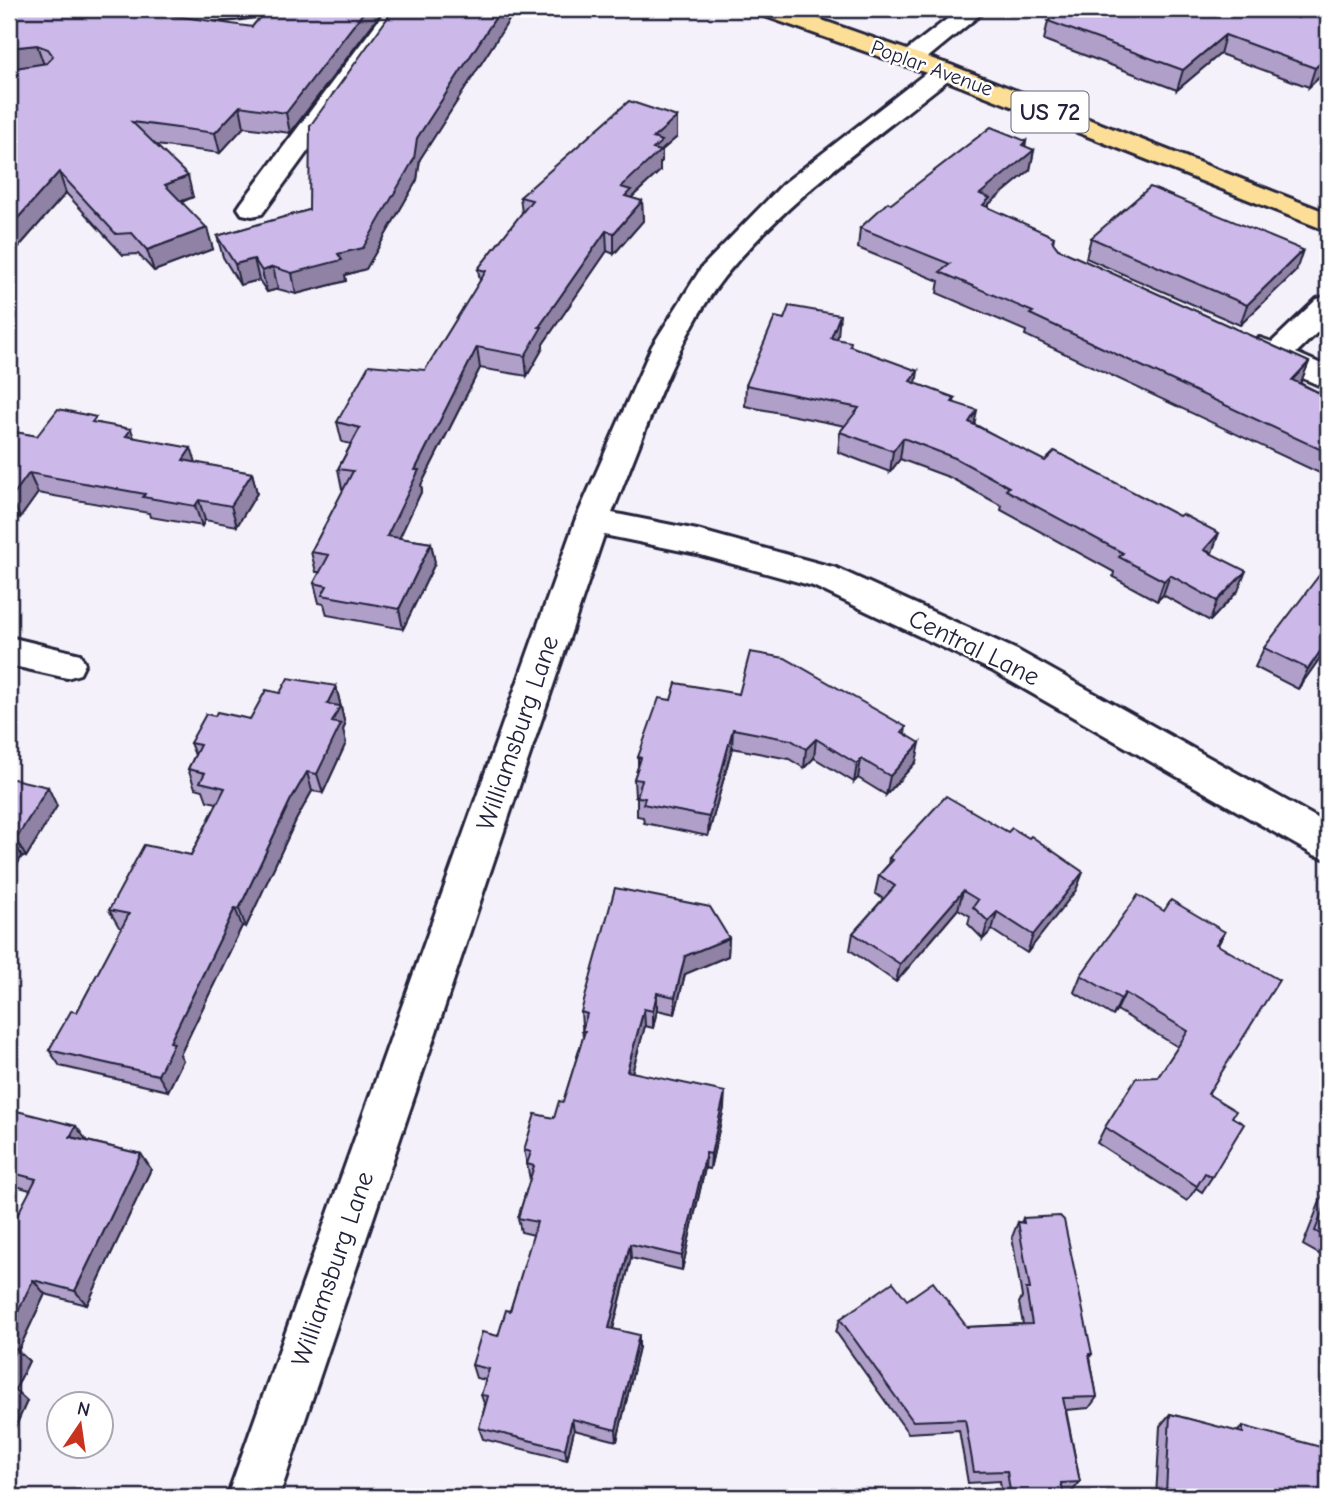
<svg xmlns="http://www.w3.org/2000/svg" width="1337" height="1506" viewBox="0 0 1337 1506" font-family="'Comic Neue',sans-serif">
<style>
.lines{fill:none;stroke-linecap:round;stroke-linejoin:round}
.minor-casing{stroke:#22223b;stroke-width:6}
.major-casing{stroke:#22223b;stroke-width:6}
.minor{fill:#fff;fill-rule:evenodd}
.major{fill:#fcde96;fill-rule:evenodd}
.wall{fill:#af9fc9;stroke:#22223b;stroke-width:2}
.shaded-wall{fill:#8f82a4;stroke:#22223b;stroke-width:2}
.building{fill:#ccb9ea;stroke:#22223b;stroke-width:2}
.labels{text-anchor:middle;dominant-baseline:central;stroke-width:5;stroke-linejoin:round;paint-order:stroke}
.far-street-label{font-size:21px;fill:#22223b;stroke:#fff}
.shield{fill:#fff;stroke:#646476;stroke-width:2}
.shield-label{font-size:24px;font-weight:bold;fill:#22223b}
.street-label{font-size:26px;fill:#22223b;stroke:#fff}
</style>
<rect width="100%" height="100%" fill="#f5f1fb"/>
<filter id="ink" filterUnits="userSpaceOnUse"><feTurbulence type="fractalNoise" baseFrequency=".0143" numOctaves="2"/><feDisplacementMap in="SourceGraphic" scale="14" xChannelSelector="R" yChannelSelector="G"/><feConvolveMatrix kernelMatrix="1 2 1 2 8 2 1 2 1" color-interpolation-filters="sRGB"/></filter>
<g filter="url(#ink)">
<g class="lines">
<defs>
<g id="minor">
<path d="M162,9h104l-3,5c-33,8 -65,8 -98,0z"/>
<polygon points="387,9 411,9 262,214 252,216 242,214 238,208 242,202"/>
<polygon points="960,9 987,9 920,64 902,64 898,59 902,54"/>
<path d="M944,63l9,3 4,5 -4,5c-79,63 -165,122 -229,201 -49,62 -81,162 -112,236l85,17 139,38 181,82 311,174v35l-14,-4 -323,-185 -178,-84 -116,-32 -93,-19 -325,962h-52l348,-976 77,-175 50,-79 81,-83 152,-118z"/>
<polygon points="1328,296 1328,322 1296,353 1328,367 1328,389 1249,355 1245,348 1249,341 1260,338 1272,342 1317,299"/>
<polygon points="9,637 80,654 85,664 80,674 67,678 9,665"/>
</g>
<polygon id="major" points="756,9 790,9 953,66 1328,213 1328,231 935,76 759,14"/>
</defs>
<use href="#minor" class="minor-casing"/>
<use href="#major" class="major-casing"/>
<use href="#minor" class="minor"/>
<use href="#major" class="major"/>
</g>
<g class="wall">
<polygon points="9,9 252,27 267,9 384,9 290,133 244,127 220,153 156,145 193,197 182,202 213,249 154,271 138,254 123,255 66,193 9,258"/>
<polygon points="394,9 516,9 420,159 417,180 366,269 345,275 346,281 296,294 278,289 267,292 259,280 240,285 223,257 217,236 309,210"/>
<polygon points="1054,12 1298,18 1328,69 1309,87 1220,54 1177,90 1044,40 1048,21 1053,18"/>
<polygon points="677,137 662,150 662,161 660,163 660,171 631,198 642,201 643,221 614,254 607,251 543,344 543,348 527,376 480,368 421,485 422,490 399,538 431,543 435,563 403,629 327,615 324,604 319,603 314,583 320,572 316,572 311,552 344,489 342,489 338,469 351,444 342,442 337,422 425,370 480,281 478,269 522,213 520,197"/>
<polygon points="1026,141 1025,147 1034,150 1030,170 989,204 989,208 1054,237 1053,243 1058,249 1309,362 1300,383 1328,397 1328,477 1025,335 1026,331 937,293 939,281 858,248 860,228 891,204"/>
<polygon points="1091,238 1296,271 1240,325 1086,258"/>
<polygon points="784,319 838,336 837,339 916,384 955,398 954,402 974,424 1211,553 1238,591 1210,621 1163,595 1157,601 1113,577 1114,572 1001,510 1002,506 951,478 900,459 890,472 838,452 840,432 845,426 745,406 746,385"/>
<polygon points="99,423 196,463 252,473 257,493 237,526 205,520 202,526 150,517 149,513 38,493 20,518 9,516 9,431 37,436"/>
<polygon points="1328,566 1328,658 1322,655 1298,689 1255,667 1264,648"/>
<polygon points="336,686 345,725 343,730 346,743 323,793 312,791 296,820 246,927 242,926 180,1055 183,1060 168,1091 60,1066 49,1050 77,1012 122,928 119,927 109,910 191,855 217,803 207,801 203,790 195,788 188,769 195,755 190,743 215,716 250,719 280,693"/>
<polygon points="671,700 906,727 905,734 916,762 886,795 858,778 854,782 814,758 804,768 789,759 732,748 708,836 644,823 643,817 637,816 637,798 635,797 634,779 638,767 638,757"/>
<polygon points="9,778 57,806 26,857 22,856 9,879"/>
<polygon points="1008,832 1083,872 1076,890 1027,953 992,930 983,939 968,924 970,916 958,909 896,982 850,950 853,933 883,899 875,893 879,875 888,865 889,858"/>
<polygon points="1164,911 1225,932 1218,945 1209,1094 1232,1117 1212,1177 1202,1192 1196,1188 1187,1201 1097,1143 1105,1127 1158,1077 1178,1047 1117,1010 1113,1016 1074,992 1081,975"/>
<polygon points="729,938 728,956 685,974 675,1014 657,1010 653,1028 645,1026 632,1072 724,1108 710,1169 705,1168 682,1270 631,1258 613,1329 639,1347 617,1441 574,1430 567,1460 483,1439 479,1428 485,1406 481,1395 486,1380 476,1378 472,1365 498,1336 510,1311 534,1235 521,1232 518,1218 530,1179 524,1150 554,1118 563,1102 583,1038 581,1012"/>
<polygon points="9,1109 87,1141 141,1154 151,1169 87,1305 45,1294 18,1351 29,1361 15,1390 27,1401 9,1441 30,1190 9,1184"/>
<polygon points="1328,1181 1328,1259 1303,1245"/>
<polygon points="1023,1218 1092,1354 1090,1357 1097,1397 1089,1408 1066,1410 1080,1482 1071,1493 1063,1493 1064,1495 1062,1497 1002,1497 1000,1481 968,1483 959,1430 908,1433 836,1332 840,1319 907,1300 967,1327 1023,1324 1019,1303 1022,1297 1012,1237 1018,1222 1021,1223"/>
<polygon points="1170,1414 1237,1432 1243,1426 1328,1497 1156,1497 1160,1426"/>
</g>
<g class="shaded-wall">
<polygon points="366,9 384,9 290,133 286,113"/>
<polygon points="501,9 516,9 420,159 417,180 366,269 345,275 346,281 296,294 292,273 338,254 417,138"/>
<polygon points="1225,35 1220,54 1177,90 1183,70"/>
<polygon points="37,45 44,65 9,69 9,48"/>
<polygon points="1328,56 1328,69 1309,87 1315,68"/>
<polygon points="240,106 244,127 220,153 215,133"/>
<polygon points="677,117 677,137 662,150 662,161 660,163 660,171 631,198 631,210 621,187 653,138"/>
<polygon points="1026,141 1023,159 1034,150 1030,170 989,204 987,218 980,194 1022,145"/>
<polygon points="59,172 66,193 9,258 9,228"/>
<polygon points="188,176 193,197 171,205 165,185"/>
<polygon points="642,201 643,221 614,254 614,233"/>
<polygon points="207,228 213,249 154,271 147,250"/>
<polygon points="606,231 607,251 543,344 543,348 527,376 525,356 539,327"/>
<polygon points="1303,250 1296,271 1240,325 1247,305"/>
<polygon points="254,259 259,280 240,285 235,264"/>
<polygon points="273,267 278,289 267,292 262,271"/>
<polygon points="840,315 838,336 829,358 831,338"/>
<polygon points="477,347 480,368 421,485 422,490 391,556 387,536 415,470"/>
<polygon points="1309,362 1301,382 1284,400 1292,380"/>
<polygon points="918,371 915,391 910,381"/>
<polygon points="977,410 973,431 969,422"/>
<polygon points="131,429 138,449 126,436"/>
<polygon points="903,438 900,459 890,472 893,451"/>
<polygon points="191,448 198,468 183,460"/>
<polygon points="29,473 38,493 20,518 11,498"/>
<polygon points="252,473 257,493 237,526 231,506"/>
<polygon points="199,500 205,520 202,526 195,506"/>
<polygon points="1219,533 1212,553 1204,550"/>
<polygon points="431,543 435,563 403,629 399,609"/>
<polygon points="1246,571 1238,591 1210,621 1217,601"/>
<polygon points="1170,575 1163,595 1157,601 1164,581"/>
<polygon points="1328,640 1322,655 1298,689 1308,669"/>
<polygon points="336,686 345,725 343,730 346,743 323,793 317,774 327,704"/>
<polygon points="733,729 732,748 708,836 709,817"/>
<polygon points="816,739 814,758 804,768 806,749"/>
<polygon points="920,743 916,762 886,795 890,776"/>
<polygon points="861,759 858,778 854,782 857,764"/>
<polygon points="307,772 312,791 296,820 246,927 239,909 290,801"/>
<polygon points="48,787 57,806 26,857 16,839"/>
<polygon points="12,838 22,856 9,879 9,843"/>
<polygon points="1083,872 1076,890 1027,953 1033,935"/>
<polygon points="963,891 958,909 896,982 900,964"/>
<polygon points="235,908 242,926 180,1055 183,1060 168,1091 158,1075 170,1042"/>
<polygon points="997,912 992,930 983,939 988,921"/>
<polygon points="729,938 728,956 685,974 675,1014 675,997 685,956"/>
<polygon points="657,993 657,1010 653,1028 653,1011"/>
<polygon points="1125,993 1117,1010 1113,1016 1121,999"/>
<polygon points="644,1009 645,1026 628,1087 627,1071"/>
<polygon points="725,1092 724,1108 710,1169 711,1154"/>
<polygon points="76,1126 87,1141 70,1137"/>
<polygon points="706,1153 705,1168 682,1270 682,1256"/>
<polygon points="141,1154 151,1169 87,1305 75,1291"/>
<polygon points="630,1244 631,1258 610,1340 609,1328"/>
<polygon points="33,1280 45,1294 18,1351 29,1361 15,1390 27,1401 9,1441 9,1330"/>
<polygon points="639,1335 639,1347 617,1441 616,1430"/>
<polygon points="572,1419 574,1430 567,1460 565,1449"/>
</g>
<g class="building">
<polygon points="9,9 127,9 252,27 267,9 366,9 286,113 240,106 215,133 132,122 188,176 165,185 207,228 147,250 132,233 116,234 59,172 9,228 9,69 47,63 53,56 48,49 37,45 9,48"/>
<polygon points="394,9 501,9 417,138 414,159 363,248 338,254 342,260 292,273 273,267 262,271 254,259 235,264 217,236 309,210 310,126"/>
<polygon points="1058,9 1273,9 1298,18 1309,9 1328,9 1328,56 1315,68 1225,35 1183,70 1048,21 1059,14 1054,12"/>
<polygon points="629,101 677,117 653,138 662,141 653,149 660,151 621,187 631,190 625,196 642,201 614,233 606,231 539,327 542,327 525,356 477,347 415,470 419,470 387,536 431,543 399,609 322,595 327,586 314,583 329,555 311,552 353,471 338,469 360,428 337,422 369,365 425,370 486,271 478,269 532,200 520,197"/>
<polygon points="991,127 1026,141 1022,145 1034,150 980,194 990,198 983,205 1054,237 1052,241 1058,249 1309,362 1292,380 1328,397 1328,453 1030,314 1033,312 940,272 950,264 860,228 888,202 891,204"/>
<polygon points="1150,187 1303,250 1247,305 1091,238"/>
<polygon points="789,306 840,315 831,338 851,342 850,346 918,371 910,381 955,398 952,402 977,410 969,422 1045,461 1055,451 1179,516 1182,514 1219,533 1204,550 1246,571 1217,601 1170,575 1164,581 1119,557 1123,553 1006,490 1009,487 955,458 903,438 893,451 840,432 859,408 746,385 775,317 784,319"/>
<polygon points="58,409 96,417 92,422 131,429 126,436 191,448 183,460 252,473 231,506 199,500 195,506 143,497 145,494 29,473 11,498 9,497 9,431 37,436"/>
<polygon points="1327,565 1328,566 1328,640 1308,669 1264,648"/>
<polygon points="750,652 785,658 906,727 902,732 920,743 890,776 861,759 857,764 816,739 806,749 791,740 733,729 709,817 643,804 645,798 637,797 642,780 634,779 641,758 638,757 659,698 671,700 676,683 739,694"/>
<polygon points="288,678 336,686 327,704 340,706 332,722 341,724 317,774 307,772 290,801 239,909 235,908 170,1042 174,1043 158,1075 49,1050 71,1011 77,1012 129,914 109,910 144,845 191,855 225,788 200,782 205,773 188,769 200,745 190,743 206,714 215,716 217,712 250,719 266,690 280,693"/>
<polygon points="9,778 48,787 16,839 12,838 9,843"/>
<polygon points="946,796 1008,832 1012,828 1029,838 1031,836 1083,872 1033,935 997,912 988,921 973,907 978,900 963,891 900,964 853,933 895,886 879,875 893,860 889,858"/>
<polygon points="615,888 710,907 729,938 685,956 675,997 657,993 653,1011 644,1009 627,1071 725,1092 711,1154 706,1153 682,1256 630,1244 609,1328 639,1335 616,1430 572,1419 565,1449 479,1428 488,1396 481,1395 489,1369 472,1365 482,1332 498,1336 506,1310 510,1311 537,1222 518,1218 534,1166 527,1164 531,1152 524,1150 535,1114 554,1118 559,1101 563,1102 585,1031 582,1031 587,1014 581,1012"/>
<polygon points="1138,895 1164,911 1171,900 1225,932 1216,944 1279,980 1208,1094 1236,1111 1232,1117 1244,1124 1212,1177 1205,1173 1197,1186 1105,1127 1136,1078 1158,1077 1188,1031 1125,993 1121,999 1081,975"/>
<polygon points="9,1109 76,1126 70,1137 141,1154 75,1291 33,1280 9,1330 9,1231 36,1179 9,1172"/>
<polygon points="1328,1198 1328,1238 1315,1231"/>
<polygon points="1060,1216 1064,1220 1092,1354 1089,1354 1097,1397 1063,1398 1080,1482 1061,1483 1064,1495 1011,1497 1007,1471 974,1472 965,1419 913,1421 840,1319 893,1282 907,1300 933,1282 967,1327 1032,1324 1026,1289 1030,1289 1018,1222 1024,1223 1023,1218"/>
<polygon points="9,1347 16,1349 9,1364"/>
<polygon points="9,1388 14,1389 9,1400"/>
<polygon points="1170,1414 1243,1433 1243,1426 1328,1449 1328,1497 1184,1497 1166,1493"/>
<polygon points="450,1492 473,1497 448,1497"/>
</g>
</g>
<g class="labels">
<g class="far-street-label">
<text transform="translate(932 68) rotate(20)">Poplar Avenue</text>
</g>
<rect class="shield" x="1011.5" y="91.5" width="77" height="41" rx="5"/>
<g class="shield-label">
<text x="1050" y="112">US 72</text>
</g>
<g class="street-label">
<text transform="translate(974 648) rotate(26)">Central Lane</text>
<text transform="translate(518 733) rotate(-71)">Williamsburg Lane</text>
<text transform="translate(333 1269) rotate(-71)">Williamsburg Lane</text>
</g>
</g>
<rect width="1337" height="1506" fill="none" stroke="#fff" stroke-width="35"/>
<rect x="18" y="18" width="1302" height="1471" fill="none" stroke="#22223b" stroke-width="2.5" filter="url(#ink)"/>
<g transform="translate(80 1425) rotate(13)"><circle r="33" fill="#ffffff" stroke="#a7a7b1" stroke-width="2"/>
<path d="M0-5L12 26L0 18L-12 26Z" fill="#c8321e"/>
<text y="-10" font-size="19" font-weight="bold" text-anchor="middle" fill="#22223b">N</text>
</g>
</svg>
